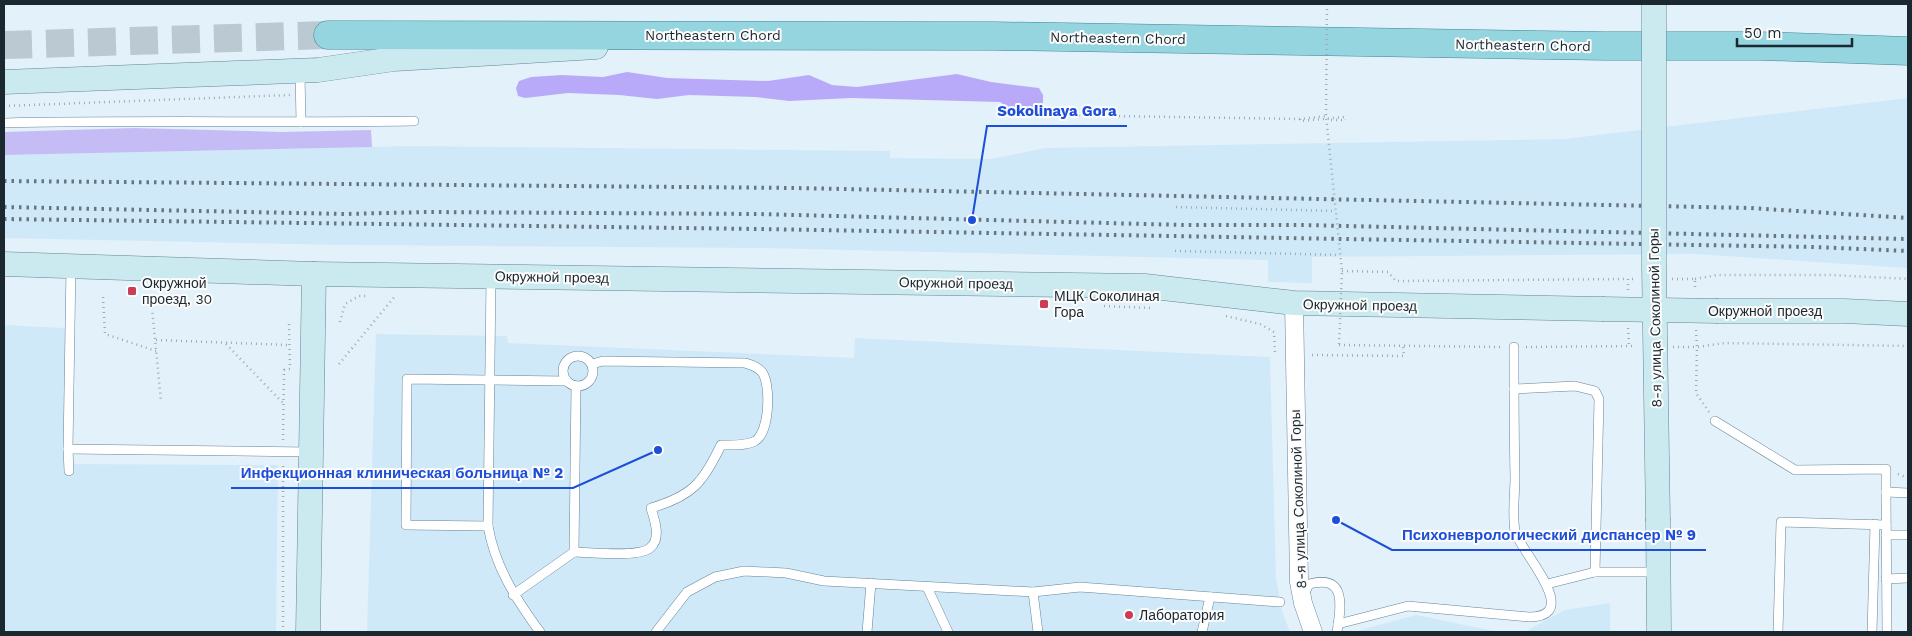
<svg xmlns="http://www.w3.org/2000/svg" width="1912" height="636" viewBox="0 0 1912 636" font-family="'Work Sans',sans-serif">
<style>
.built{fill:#d0e9f9}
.green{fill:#c5bcf6}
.forest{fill:#b8aaf9}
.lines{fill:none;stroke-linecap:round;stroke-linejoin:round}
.primary-tunnel{stroke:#bbc9d2;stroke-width:28;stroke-dasharray:28 14;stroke-linecap:butt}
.lane-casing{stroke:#648498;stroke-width:10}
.street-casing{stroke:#648498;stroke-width:19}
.secondary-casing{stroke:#648498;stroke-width:25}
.primary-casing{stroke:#3d8693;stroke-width:29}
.path{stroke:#9dabb4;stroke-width:2.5;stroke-dasharray:1 4;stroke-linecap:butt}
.lane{stroke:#fff;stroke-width:9}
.street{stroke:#fff;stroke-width:18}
.secondary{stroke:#caeaef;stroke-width:24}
.primary{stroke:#95d5df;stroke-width:28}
.rail{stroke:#67757d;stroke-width:4;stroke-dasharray:2.5 5;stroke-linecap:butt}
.secondary-bridge-casing{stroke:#648498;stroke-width:25;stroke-linecap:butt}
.path-bridge{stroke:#9dabb4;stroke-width:2.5;stroke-dasharray:1 4;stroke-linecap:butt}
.secondary-bridge{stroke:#caeaef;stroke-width:24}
.poi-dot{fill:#cd3c55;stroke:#fcfcfc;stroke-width:2}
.labels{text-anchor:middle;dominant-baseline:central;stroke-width:4;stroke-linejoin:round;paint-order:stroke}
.street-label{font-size:14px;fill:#1b2830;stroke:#fcfcfc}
.poi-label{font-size:14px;fill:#1b2830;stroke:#fcfcfc;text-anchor:start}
.leader{fill:none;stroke:#1d4ed8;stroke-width:2}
.callout-dot{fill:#1d4ed8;stroke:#fcfcfc;stroke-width:2}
.callout-label{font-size:15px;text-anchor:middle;font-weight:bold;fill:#1d4ed8;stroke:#fcfcfc;stroke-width:4;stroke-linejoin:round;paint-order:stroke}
</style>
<rect width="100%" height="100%" fill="#e3f1fa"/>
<g class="built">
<polygon points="1908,98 1908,268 1695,254 1312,257 1312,283 1268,282 1268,260 759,248 345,245 4,238 4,155 413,146 890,151 890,158 991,159 1045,148 1564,139"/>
<polygon points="4,325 65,328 65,464 278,465 276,632 4,632"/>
<polygon points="376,334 507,336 508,343 854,358 855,338 1270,357 1276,578 1282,611 1290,632 367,632"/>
<polygon points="1610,603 1610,632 1524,632 1565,610"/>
<polygon points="1416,615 1499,632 1353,632"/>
</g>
<polygon class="green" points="134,128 282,132 371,130 372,147 4,155 4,132"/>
<polygon class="forest" points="627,72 667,78 768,81 809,75 832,85 857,87 957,74 991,82 1039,88 1043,95 1043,112 1038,118 1013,111 1000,102 851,98 789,101 756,97 689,95 657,99 619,95 568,93 525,98 518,96 516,88 519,81 531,77 562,75 603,77"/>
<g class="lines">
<polyline class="primary-tunnel" points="4,45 328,35"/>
<defs>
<g id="lane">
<polyline points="300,73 301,122"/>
<path d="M4,123c136,-3 273,0 410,-2"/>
<polyline points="71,266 68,449 310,452"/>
<path d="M491,278l-3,248c7,41 28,73 52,106"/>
<circle cx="578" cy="371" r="15"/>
<polyline points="1514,389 1575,386 1595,391 1599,399 1595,572"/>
<polyline points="1715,421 1795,470 1886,469 1886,492"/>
<polyline points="68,449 69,471"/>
<polyline points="488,526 406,525 407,379 565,381"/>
<polyline points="1886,535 1908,535"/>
<path d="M574,552c16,0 64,6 76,-4 12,-10 4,-29 1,-40 41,-12 52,-25 70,-63 10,0 25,1 34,-4 15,-9 16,-57 7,-69 -5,-6 -11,-7 -17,-9l-142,-2 -11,3"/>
<polyline points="1886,579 1908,578"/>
<polyline points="1547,584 1595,572 1658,572"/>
<polyline points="927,587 948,632"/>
<polyline points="1033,592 1038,632"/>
<polyline points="513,595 574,552 576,386"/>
<path d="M1304,595l5,-11c38,-10 32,23 28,48"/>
<path d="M1338,624l70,-18 121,11c56,0 -11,-68 -14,-86 -3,-17 0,-37 0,-54 -1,-43 -1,-87 -1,-130"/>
<polyline points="656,632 687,592 715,577 744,571 786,573 824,581 1033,592 1080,587 1280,602"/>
<polyline points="867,632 871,583"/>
<polyline points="1202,632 1210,597"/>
<polyline points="1778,632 1781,522 1886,525"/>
<polyline points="1872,632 1875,524"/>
<polyline points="1887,632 1886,492 1908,493"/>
</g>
<polyline id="street" points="1294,303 1299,582 1303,603 1313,632"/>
<g id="secondary">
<polyline points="4,82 318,70 394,59 596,47"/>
<polyline points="4,264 314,274 1145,286 1294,303 1602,309"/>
<polyline points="1718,311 1844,311 1908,314"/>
<polyline points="1658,521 1659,632"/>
<polyline points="308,632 314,274"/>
</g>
<polyline id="primary" points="328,35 995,36 1606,46 1760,46 1908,51"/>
</defs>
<use href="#lane" class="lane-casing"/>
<use href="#street" class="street-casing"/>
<use href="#secondary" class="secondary-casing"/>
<use href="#primary" class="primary-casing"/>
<g class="path">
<polyline points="4,106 290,95"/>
<polyline points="1049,115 1300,119 1326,116"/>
<polyline points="1300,119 1300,121 1345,117 1345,120"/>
<polyline points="1331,120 1345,120"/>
<polyline points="1176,207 1336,211"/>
<polyline points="1175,251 1340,255"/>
<polyline points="1342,271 1388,272 1396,281 1628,279"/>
<polyline points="1672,279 1695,279 1695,291"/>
<polyline points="1695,279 1717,275 1833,275 1908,279"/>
<polyline points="1628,290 1628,279 1636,279"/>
<polyline points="103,297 105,334 156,351"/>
<polyline points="151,298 161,401"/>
<polyline points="1104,306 1151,308"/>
<polyline points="1226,316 1260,324 1274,332 1275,354"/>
<polyline points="340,322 345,304 359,296 366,296"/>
<polyline points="1628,328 1629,346"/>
<polyline points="156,340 289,345"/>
<polyline points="226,344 283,403"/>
<polyline points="1339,345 1503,347"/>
<polyline points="1526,347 1635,346"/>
<polyline points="1673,347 1697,347 1696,329"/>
<polyline points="1312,355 1404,356 1403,347"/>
<polyline points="339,364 396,295"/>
<polyline points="1709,412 1696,393 1697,347 1725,343 1908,346"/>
<polyline points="283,440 284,370 290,369 289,324"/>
<polyline points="1898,474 1908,478"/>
<polyline points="283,632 283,463"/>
</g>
<use href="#lane" class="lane"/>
<use href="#street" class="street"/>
<use href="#secondary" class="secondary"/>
<use href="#primary" class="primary"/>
<g class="rail">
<polyline points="4,181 795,188 1750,208 1908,218"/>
<polyline points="4,207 345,214 428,212 757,214 1184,225 1303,225 1908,239"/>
<polyline points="4,219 758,229 1815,247 1908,251"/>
</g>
<defs>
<g id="secondary-bridge">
<polyline points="1654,4 1654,267 1658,521"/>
<polyline points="1602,309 1718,311"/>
</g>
</defs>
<use href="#secondary-bridge" class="secondary-bridge-casing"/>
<polyline class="path-bridge" points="1327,4 1326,116 1342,271 1339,345"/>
<use href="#secondary-bridge" class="secondary-bridge"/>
</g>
<g class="poi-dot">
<rect x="127" y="286" width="10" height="10" rx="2.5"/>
<rect x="1039" y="299" width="10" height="10" rx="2.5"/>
<circle cx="1129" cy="615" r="5"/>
</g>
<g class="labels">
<g class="street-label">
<text x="713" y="35">Northeastern Chord</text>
<text transform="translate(1118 38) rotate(1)">Northeastern Chord</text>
<text transform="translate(1523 45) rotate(1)">Northeastern Chord</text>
<text transform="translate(552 277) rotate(1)">Окружной проезд</text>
<text transform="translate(956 283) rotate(1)">Окружной проезд</text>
<text transform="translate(1360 305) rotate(1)">Окружной проезд</text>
<text x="1765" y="311">Окружной проезд</text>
<text transform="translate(1655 318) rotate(-91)">8-я улица Соколиной Горы</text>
<text transform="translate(1298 499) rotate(-92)">8-я улица Соколиной Горы</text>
</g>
<g class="poi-label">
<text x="142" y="283">Окружной<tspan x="142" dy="16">проезд, 30</tspan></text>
<text x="1054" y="296">МЦК Соколиная<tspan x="1054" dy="16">Гора</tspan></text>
<text x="1139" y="615">Лаборатория</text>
</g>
</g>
<path class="leader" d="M972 220L987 126H1127M658 450L573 488H231M1336 520L1392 550H1706"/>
<g class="callout-dot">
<circle cx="972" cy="220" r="5"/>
<circle cx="658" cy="450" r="5"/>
<circle cx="1336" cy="520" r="5"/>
</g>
<g class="callout-label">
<text x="1057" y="116">Sokolinaya Gora</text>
<text x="402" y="478">Инфекционная клиническая больница № 2</text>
<text x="1549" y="540">Психоневрологический диспансер № 9</text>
</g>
<rect width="1912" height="636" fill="none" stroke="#1b2830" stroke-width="10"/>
<path d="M1737 38v8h115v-8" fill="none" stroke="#1b2830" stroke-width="2.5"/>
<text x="1744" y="38" font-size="15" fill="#1b2830" stroke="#fcfcfc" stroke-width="4" paint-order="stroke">50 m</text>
</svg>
